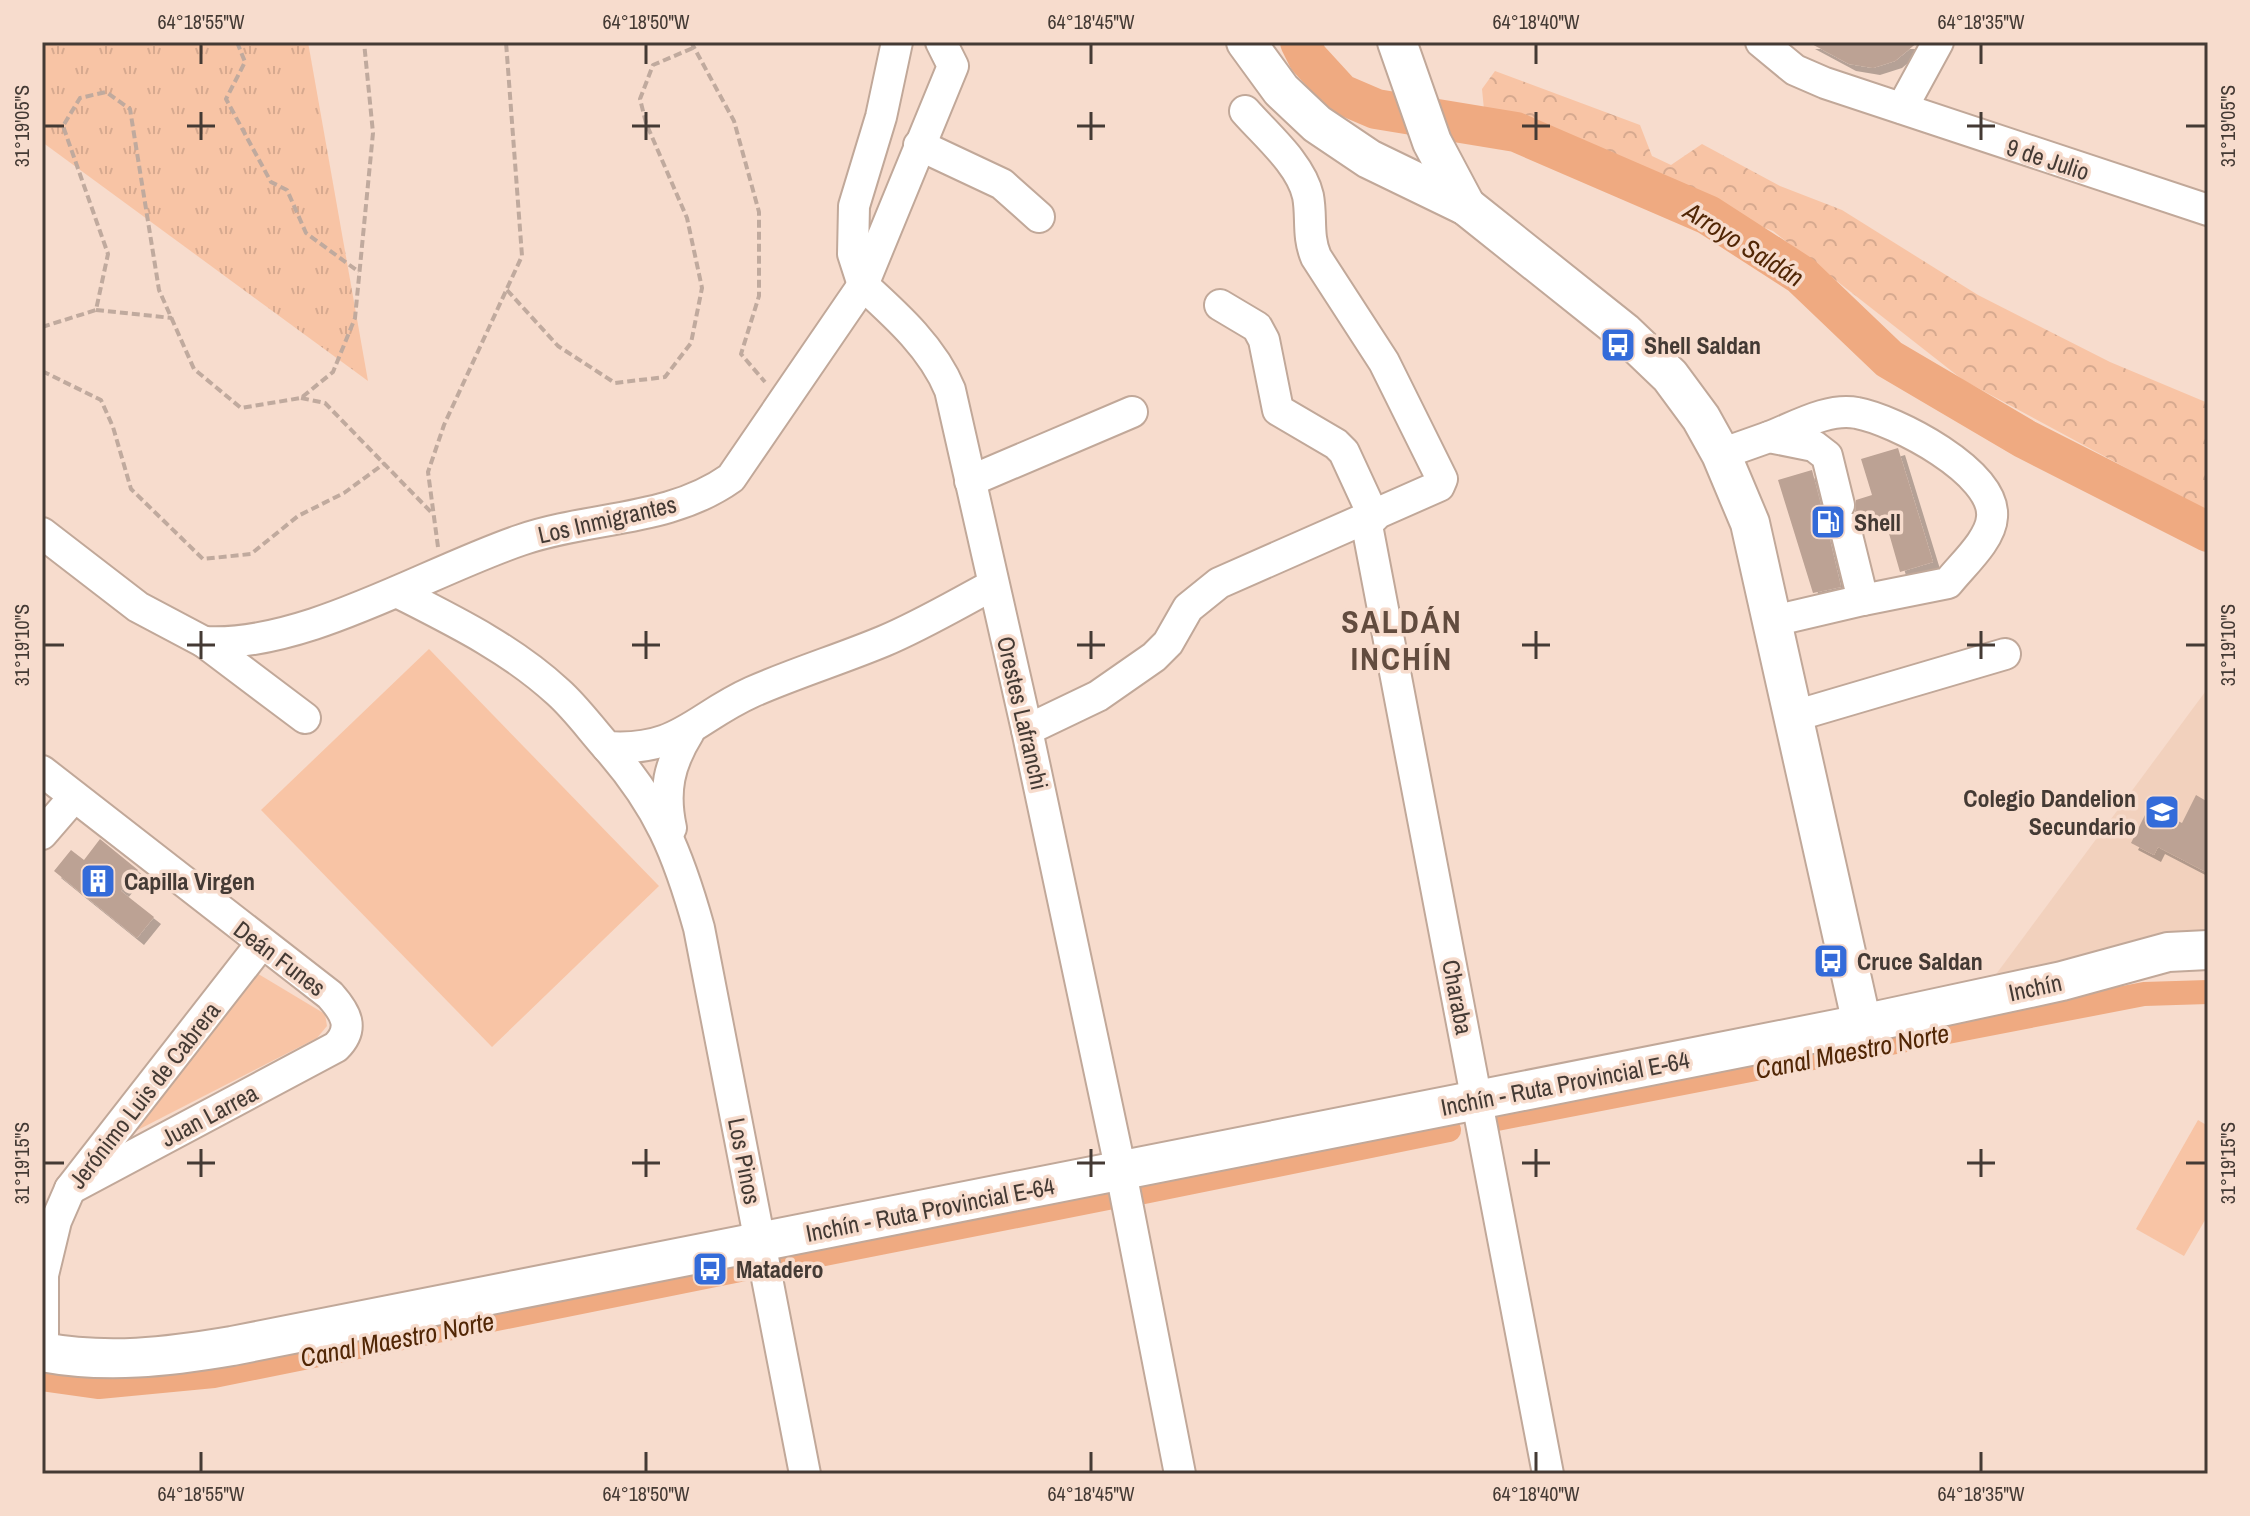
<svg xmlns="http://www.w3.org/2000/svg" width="2250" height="1516" viewBox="0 0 2250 1516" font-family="'Archivo Narrow',sans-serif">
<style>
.built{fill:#f2d1bd}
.grass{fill:url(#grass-tufts)}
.forest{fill:url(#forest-crowns)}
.park{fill:#f8c4a5}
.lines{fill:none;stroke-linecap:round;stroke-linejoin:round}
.canal{stroke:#efaa81;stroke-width:24}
.river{stroke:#efaa81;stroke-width:40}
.building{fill:#bca294;filter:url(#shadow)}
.minor-casing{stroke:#c1a899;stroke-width:34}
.major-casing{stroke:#c1a899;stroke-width:42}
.path{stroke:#c0aa9e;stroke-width:4;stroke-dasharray:8 4;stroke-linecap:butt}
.minor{stroke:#fff;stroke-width:30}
.major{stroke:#fff;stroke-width:38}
.ticks{fill:none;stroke:#443a34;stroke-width:3}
.labels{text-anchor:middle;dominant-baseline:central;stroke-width:7;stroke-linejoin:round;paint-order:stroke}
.street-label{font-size:24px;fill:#443a34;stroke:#f7dccd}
.poi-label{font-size:24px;font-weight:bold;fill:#443a34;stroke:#f7dccd;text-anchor:start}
.water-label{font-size:26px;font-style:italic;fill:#512605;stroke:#f7dccd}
.district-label{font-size:32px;font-weight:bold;letter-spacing:2px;fill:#624c3f;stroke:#f7dccd}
.neatline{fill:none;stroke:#443a34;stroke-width:3}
.ticks-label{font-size:20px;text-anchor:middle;fill:#443a34}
</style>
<defs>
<pattern id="grass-tufts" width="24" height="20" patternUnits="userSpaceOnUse" patternTransform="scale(2)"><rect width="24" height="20" fill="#f8c4a5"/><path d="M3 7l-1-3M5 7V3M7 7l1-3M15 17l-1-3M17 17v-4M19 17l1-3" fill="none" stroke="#d6a98f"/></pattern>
<pattern id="forest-crowns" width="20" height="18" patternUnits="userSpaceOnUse" patternTransform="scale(2)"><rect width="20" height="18" fill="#f8c4a5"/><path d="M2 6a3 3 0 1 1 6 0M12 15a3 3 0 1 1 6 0" fill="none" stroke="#d6a98f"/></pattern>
<filter id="shadow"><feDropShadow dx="7" dy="7" stdDeviation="0" flood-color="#0004"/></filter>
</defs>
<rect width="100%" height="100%" fill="#f7dccd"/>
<polygon class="built" points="2208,688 2208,936 1991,981"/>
<polygon class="grass" points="42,42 308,42 368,381 42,142"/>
<polygon class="forest" points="1495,71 1640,125 1652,156 1671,165 1702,144 1780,186 1842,210 1978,295 2110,362 2208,403 2208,512 1963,380 1773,231 1485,120 1482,89"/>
<g class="park">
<polygon points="429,649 659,886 492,1047 261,810"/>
<polygon points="255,972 325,1014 327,1026 317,1038 126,1136"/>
<polygon points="2198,1120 2208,1126 2208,1215 2184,1256 2136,1229"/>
</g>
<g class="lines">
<g class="canal">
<polyline points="1497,1119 2144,994 2208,992"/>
<polyline points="1144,1192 1449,1130"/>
<polyline points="779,1263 1108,1198"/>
<polyline points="42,1379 99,1387 214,1376 750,1268"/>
</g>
<polyline class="river" points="1300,42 1308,58 1341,94 1376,109 1516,132 1708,215 1801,275 1889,359 2025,439 2208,532"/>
</g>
<g class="building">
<polygon points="1808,42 1918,42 1895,61 1873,68 1849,64"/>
<polygon points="1898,448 1933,562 1900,572 1884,516 1862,522 1855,513 1856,500 1872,495 1861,459"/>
<polygon points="1812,470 1822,509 1829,519 1828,531 1841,587 1813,593 1778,480"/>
<polygon points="2196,795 2208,802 2208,873 2158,847 2154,855 2131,843 2149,807 2182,823"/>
<polygon points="100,839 138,870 121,891 154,917 137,938 54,871 71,850 84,860"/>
</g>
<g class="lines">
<defs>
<g id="minor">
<polyline points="1761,42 1795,70 1825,83 2208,210"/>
<polyline points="1902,108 1938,42"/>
<polyline points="919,145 1002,184 1039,217"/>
<path d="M863,285c33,30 70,63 87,105l77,340 94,442 59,302"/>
<polyline points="863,285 853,254 854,206 881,117 897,42"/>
<polyline points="1220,305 1257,327 1264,340 1278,410 1336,444 1344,452 1374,517"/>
<path d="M1769,437c26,-10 60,-30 88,-24 38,7 139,59 135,104 -1,23 -31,49 -44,66l-85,17"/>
<polyline points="1721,454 1769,437 1814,446 1827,456 1839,505"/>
<polyline points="970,481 1132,412"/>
<polyline points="1366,520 1548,1474"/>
<polyline points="42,533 138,607 204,642 305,718"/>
<path d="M397,592c57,29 113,56 161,100 18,16 33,37 49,55 72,5 87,-29 145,-55 43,-19 89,-33 132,-51 38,-16 73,-37 109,-56"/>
<polyline points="1773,621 1863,600 1845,527"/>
<path d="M204,642c100,6 222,-70 317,-102 70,-24 148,-18 210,-62l132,-193 90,-219 -12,-24"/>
<polyline points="1791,717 2005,654"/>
<path d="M1027,730l71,-34 56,-39 14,-14 20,-35 31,-25 220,-97 3,-7 -58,-117 -68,-105c-9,-21 -4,-40 -8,-61 -7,-32 -42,-61 -63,-85"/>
<path d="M607,747c52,59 71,106 92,181l106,546"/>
<path d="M42,771l288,224c16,18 25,33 6,52l-266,142"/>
<path d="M671,828c-8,-37 -2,-64 18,-96"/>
<polyline points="42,834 74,797"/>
<polyline points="43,1352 43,1275 56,1221 70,1189 261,944"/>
</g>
<g id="major">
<polyline points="1246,42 1281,90 1317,124 1369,159 1466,206 1624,332 1670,376 1701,418 1721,454 1750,523 1862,1024"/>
<polyline points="1397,42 1432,142 1466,206"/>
<path d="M42,1352c65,12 125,5 190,-6l1630,-322 200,-43 106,-29 40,-2"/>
</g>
</defs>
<use href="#minor" class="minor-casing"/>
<use href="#major" class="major-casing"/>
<g class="path">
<polyline points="237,42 245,62 226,99 271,182 287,190 306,233 359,272"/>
<polyline points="691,42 734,121 759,212 759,296 741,354 765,382"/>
<polyline points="507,290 558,346 615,383 665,377 691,343 702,288 687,218 646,123 640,99 653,65 693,48"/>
<polyline points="96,310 172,318"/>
<polyline points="42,327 96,310 108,254 63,126 80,98 106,92 130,109 159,290 194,369 241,408 301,398 333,372 355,318 373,133 364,42"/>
<polyline points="42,371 101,400 113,427 131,489 203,559 251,554 298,516 344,493 385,463"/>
<polyline points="301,398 325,403 431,512"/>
<polyline points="438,547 428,472 444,425 522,256 506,42"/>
</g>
<use href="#minor" class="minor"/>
<use href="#major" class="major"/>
</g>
<path class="ticks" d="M201,44v20M646,44v20M1091,44v20M1536,44v20M1981,44v20M201,112v28M646,112v28M1091,112v28M1536,112v28M1981,112v28M44,126h20M187,126h28M632,126h28M1077,126h28M1522,126h28M1967,126h28M2186,126h20M201,631v28M646,631v28M1091,631v28M1536,631v28M1981,631v28M44,645h20M187,645h28M632,645h28M1077,645h28M1522,645h28M1967,645h28M2186,645h20M201,1149v28M646,1149v28M1091,1149v28M1536,1149v28M1981,1149v28M44,1163h20M187,1163h28M632,1163h28M1077,1163h28M1522,1163h28M1967,1163h28M2186,1163h20M201,1452v20M646,1452v20M1091,1452v20M1536,1452v20M1981,1452v20"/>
<defs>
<symbol id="bus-square" viewBox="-11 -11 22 22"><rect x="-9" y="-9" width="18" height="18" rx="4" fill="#346bd9" stroke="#f7dccd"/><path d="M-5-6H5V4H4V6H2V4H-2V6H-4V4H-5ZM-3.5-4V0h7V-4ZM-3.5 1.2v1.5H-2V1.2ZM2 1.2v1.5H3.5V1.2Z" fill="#fff"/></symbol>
<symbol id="fuel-square" viewBox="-11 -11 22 22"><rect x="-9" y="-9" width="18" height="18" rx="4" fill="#346bd9" stroke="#f7dccd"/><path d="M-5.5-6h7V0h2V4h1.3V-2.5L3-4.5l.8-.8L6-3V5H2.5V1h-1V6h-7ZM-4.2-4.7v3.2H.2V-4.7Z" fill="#fff"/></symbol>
<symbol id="school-square" viewBox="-11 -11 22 22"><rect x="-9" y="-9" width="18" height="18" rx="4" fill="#346bd9" stroke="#f7dccd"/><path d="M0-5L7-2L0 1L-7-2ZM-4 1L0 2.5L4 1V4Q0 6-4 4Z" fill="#fff"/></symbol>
<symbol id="building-square" viewBox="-11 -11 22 22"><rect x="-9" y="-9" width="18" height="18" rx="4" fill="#346bd9" stroke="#f7dccd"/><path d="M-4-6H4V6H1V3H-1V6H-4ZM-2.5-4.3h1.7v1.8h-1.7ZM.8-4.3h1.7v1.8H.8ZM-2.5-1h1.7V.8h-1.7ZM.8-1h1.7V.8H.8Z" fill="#fff"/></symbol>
</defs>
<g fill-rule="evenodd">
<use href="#bus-square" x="1598" y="325" width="40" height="40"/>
<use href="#fuel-square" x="1808" y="502" width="40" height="40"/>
<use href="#school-square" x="2142" y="792" width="40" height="40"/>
<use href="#building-square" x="78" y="861" width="40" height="40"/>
<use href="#bus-square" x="1811" y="941" width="40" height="40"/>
<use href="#bus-square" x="690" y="1249" width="40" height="40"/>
</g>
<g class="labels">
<g class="street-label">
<text transform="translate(2048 159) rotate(18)">9 de Julio</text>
<text transform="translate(607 519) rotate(-13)">Los Inmigrantes</text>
<text transform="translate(1023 713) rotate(77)">Orestes Lafranchi</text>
<text transform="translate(280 958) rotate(37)">Deán Funes</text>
<text transform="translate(2035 987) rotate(-12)">Inchín</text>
<text transform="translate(1458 997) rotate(79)">Charaba</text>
<text transform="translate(1565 1083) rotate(-11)">Inchín - Ruta Provincial E-64</text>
<text transform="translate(144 1095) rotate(-52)">Jerónimo Luis de Cabrera</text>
<text transform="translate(209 1115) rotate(-28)">Juan Larrea</text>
<text transform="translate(745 1161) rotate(79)">Los Pinos</text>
<text transform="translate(930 1209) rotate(-11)">Inchín - Ruta Provincial E-64</text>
</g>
<g class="poi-label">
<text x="1644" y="345">Shell Saldan</text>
<text x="1854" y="522">Shell</text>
<text x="2136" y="798" text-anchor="end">Colegio Dandelion<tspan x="2136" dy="28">Secundario</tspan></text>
<text x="124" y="881">Capilla Virgen</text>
<text x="1857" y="961">Cruce Saldan</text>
<text x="736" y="1269">Matadero</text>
</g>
<g class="water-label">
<text transform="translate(1744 244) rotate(32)">Arroyo Saldán</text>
<text transform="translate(1852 1051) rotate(-11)">Canal Maestro Norte</text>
<text transform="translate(397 1339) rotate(-11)">Canal Maestro Norte</text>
</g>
<g class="district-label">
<text x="1402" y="621">SALDÁN<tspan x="1402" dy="37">INCHÍN</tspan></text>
</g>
</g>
<rect width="2250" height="1516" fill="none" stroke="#f7dccd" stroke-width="88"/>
<rect x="44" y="44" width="2162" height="1428" class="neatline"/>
<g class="ticks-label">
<text x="201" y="29">64°18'55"W</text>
<text x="646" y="29">64°18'50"W</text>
<text x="1091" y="29">64°18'45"W</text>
<text x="1536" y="29">64°18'40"W</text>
<text x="1981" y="29">64°18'35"W</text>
<text transform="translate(22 126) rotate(-90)" y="7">31°19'05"S</text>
<text transform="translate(2228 126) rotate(-90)" y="7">31°19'05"S</text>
<text transform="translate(22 645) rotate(-90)" y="7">31°19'10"S</text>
<text transform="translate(2228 645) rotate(-90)" y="7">31°19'10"S</text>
<text transform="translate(22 1163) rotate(-90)" y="7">31°19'15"S</text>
<text transform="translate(2228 1163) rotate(-90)" y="7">31°19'15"S</text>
<text x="201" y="1501">64°18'55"W</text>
<text x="646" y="1501">64°18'50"W</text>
<text x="1091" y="1501">64°18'45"W</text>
<text x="1536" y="1501">64°18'40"W</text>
<text x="1981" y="1501">64°18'35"W</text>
</g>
</svg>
